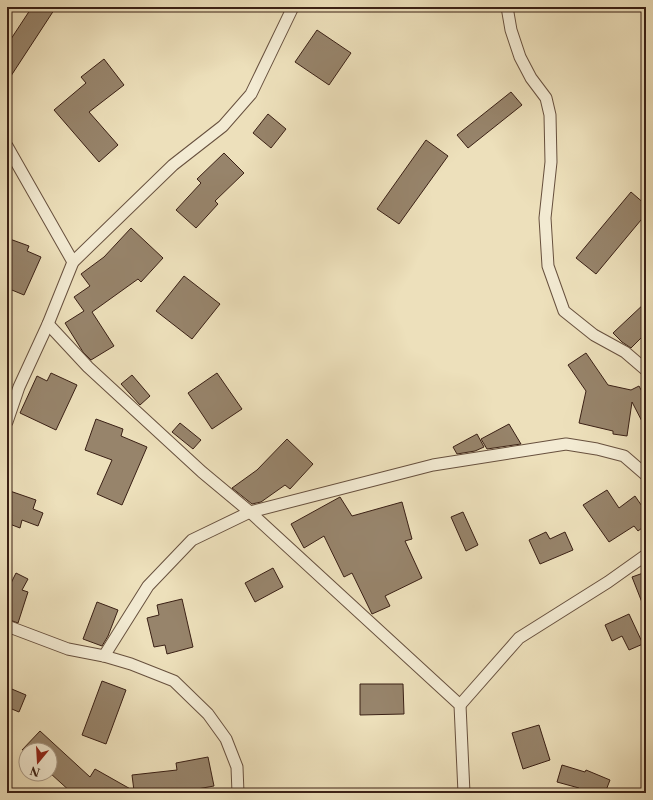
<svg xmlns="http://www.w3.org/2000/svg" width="653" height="800" viewBox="0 0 653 800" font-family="'Libre Caslon Text',serif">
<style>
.building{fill:#97846b;stroke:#3a2015}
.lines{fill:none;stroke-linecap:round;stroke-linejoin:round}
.minor-casing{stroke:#67503e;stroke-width:13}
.minor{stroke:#f3ebd3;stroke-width:11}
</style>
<rect width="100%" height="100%" fill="#ede0bb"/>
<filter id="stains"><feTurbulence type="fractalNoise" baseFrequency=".005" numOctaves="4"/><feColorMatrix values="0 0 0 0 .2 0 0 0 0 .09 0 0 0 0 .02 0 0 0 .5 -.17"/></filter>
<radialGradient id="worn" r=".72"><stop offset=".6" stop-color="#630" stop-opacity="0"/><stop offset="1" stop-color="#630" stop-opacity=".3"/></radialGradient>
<g class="building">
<polygon points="32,7 56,7 7,82 7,45"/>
<polygon points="317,30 351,53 329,85 295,62"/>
<polygon points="104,59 124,85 89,112 118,145 99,162 54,110 86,83 81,77"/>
<polygon points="511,92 522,105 468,148 457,135"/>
<polygon points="268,114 286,129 271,148 253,133"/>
<polygon points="426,140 448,156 399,224 377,209"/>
<polygon points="224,153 244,173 215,201 218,204 196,228 176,210 201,183 197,179"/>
<polygon points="631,192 646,205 646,214 596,274 576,258"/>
<polygon points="131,228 163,258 141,282 138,279 92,312 114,346 91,360 83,352 65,323 84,311 74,297 90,286 81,274 104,257"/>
<polygon points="7,238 29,246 27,251 41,257 24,295 7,288"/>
<polygon points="184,276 220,304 192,339 156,311"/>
<polygon points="646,302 646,333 631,348 622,342 613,333"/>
<polygon points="586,353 608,385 631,390 639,386 646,399 646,429 632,402 627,436 613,434 613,431 579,423 586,391 568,365"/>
<polygon points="51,373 77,385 56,430 20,413 37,376 47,381"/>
<polygon points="217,373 242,409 212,429 188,393"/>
<polygon points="132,375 150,396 140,405 121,384"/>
<polygon points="96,419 123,429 121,436 147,447 122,505 97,494 112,460 85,450"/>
<polygon points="180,423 201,440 193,449 172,432"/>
<polygon points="509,424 521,444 487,449 481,439"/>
<polygon points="477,434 484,447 475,451 457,454 453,447"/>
<polygon points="287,439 313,464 290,489 285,485 261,502 252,504 232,488 257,470"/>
<polygon points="7,490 36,500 33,509 43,513 38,526 22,520 20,528 7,523"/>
<polygon points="607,490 619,508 635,496 646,512 646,525 638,531 634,526 609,542 583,505"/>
<polygon points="340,497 352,516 402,502 412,539 405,541 422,578 385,596 390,606 372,614 352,573 344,577 324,536 304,548 291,524"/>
<polygon points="463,512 478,545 466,551 451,517"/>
<polygon points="546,532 550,539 565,532 573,550 540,564 529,540"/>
<polygon points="273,568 283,587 255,602 245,583"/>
<polygon points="646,572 646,610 645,610 632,577"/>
<polygon points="16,573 28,579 22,590 28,592 18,623 7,619 7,591"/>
<polygon points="182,599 193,647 167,654 165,645 154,647 147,618 159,615 157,605"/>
<polygon points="97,602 118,610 108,636 102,646 83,639"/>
<polygon points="629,614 643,644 629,650 622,636 612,641 605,625"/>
<polygon points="102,681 126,690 106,744 82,735"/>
<polygon points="360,684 403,684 404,714 360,715"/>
<polygon points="7,687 26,695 19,712 7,707"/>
<polygon points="539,725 550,760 523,769 512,733"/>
<polygon points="40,731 90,777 95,769 134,791 132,775 177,770 176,763 208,757 214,786 175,793 72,793 50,773 50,750 22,750"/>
<polygon points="562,765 585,772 586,770 610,780 605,793 585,793 578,790 579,788 557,782"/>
</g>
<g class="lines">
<defs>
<g id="minor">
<polyline points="507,7 511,30 520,57 531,78 546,98 550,115 551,162 545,218 548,266 564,311 594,335 625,352 646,370"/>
<polyline points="7,146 73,262"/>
<polyline points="48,324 88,367 202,472 250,512 460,705 464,793"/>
<polyline points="7,422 19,387 48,324 73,262 173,165 223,126 251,94 293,7"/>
<polyline points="7,626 68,649 104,656 131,664 174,681 208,714 226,739 237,767 238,793"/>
<polyline points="104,656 148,586 192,540 250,512 433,465 566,444 597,449 624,456 646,475"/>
<polyline points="460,705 519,638 608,582 646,555"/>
</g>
</defs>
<use href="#minor" class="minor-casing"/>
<use href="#minor" class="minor"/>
</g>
<rect width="653" height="800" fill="none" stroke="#ede0bb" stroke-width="24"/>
<rect x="8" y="8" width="637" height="784" fill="none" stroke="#3a2015" stroke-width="2"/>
<rect x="12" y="12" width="629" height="776" fill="none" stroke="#3a2015"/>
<g transform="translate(38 762) rotate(198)"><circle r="19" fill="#f3ebd3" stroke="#a99a87"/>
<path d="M0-3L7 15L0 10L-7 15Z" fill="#8f2418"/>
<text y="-6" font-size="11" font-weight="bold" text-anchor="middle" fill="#3a2015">N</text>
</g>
<rect width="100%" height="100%" filter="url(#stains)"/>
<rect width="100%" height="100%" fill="url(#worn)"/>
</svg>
